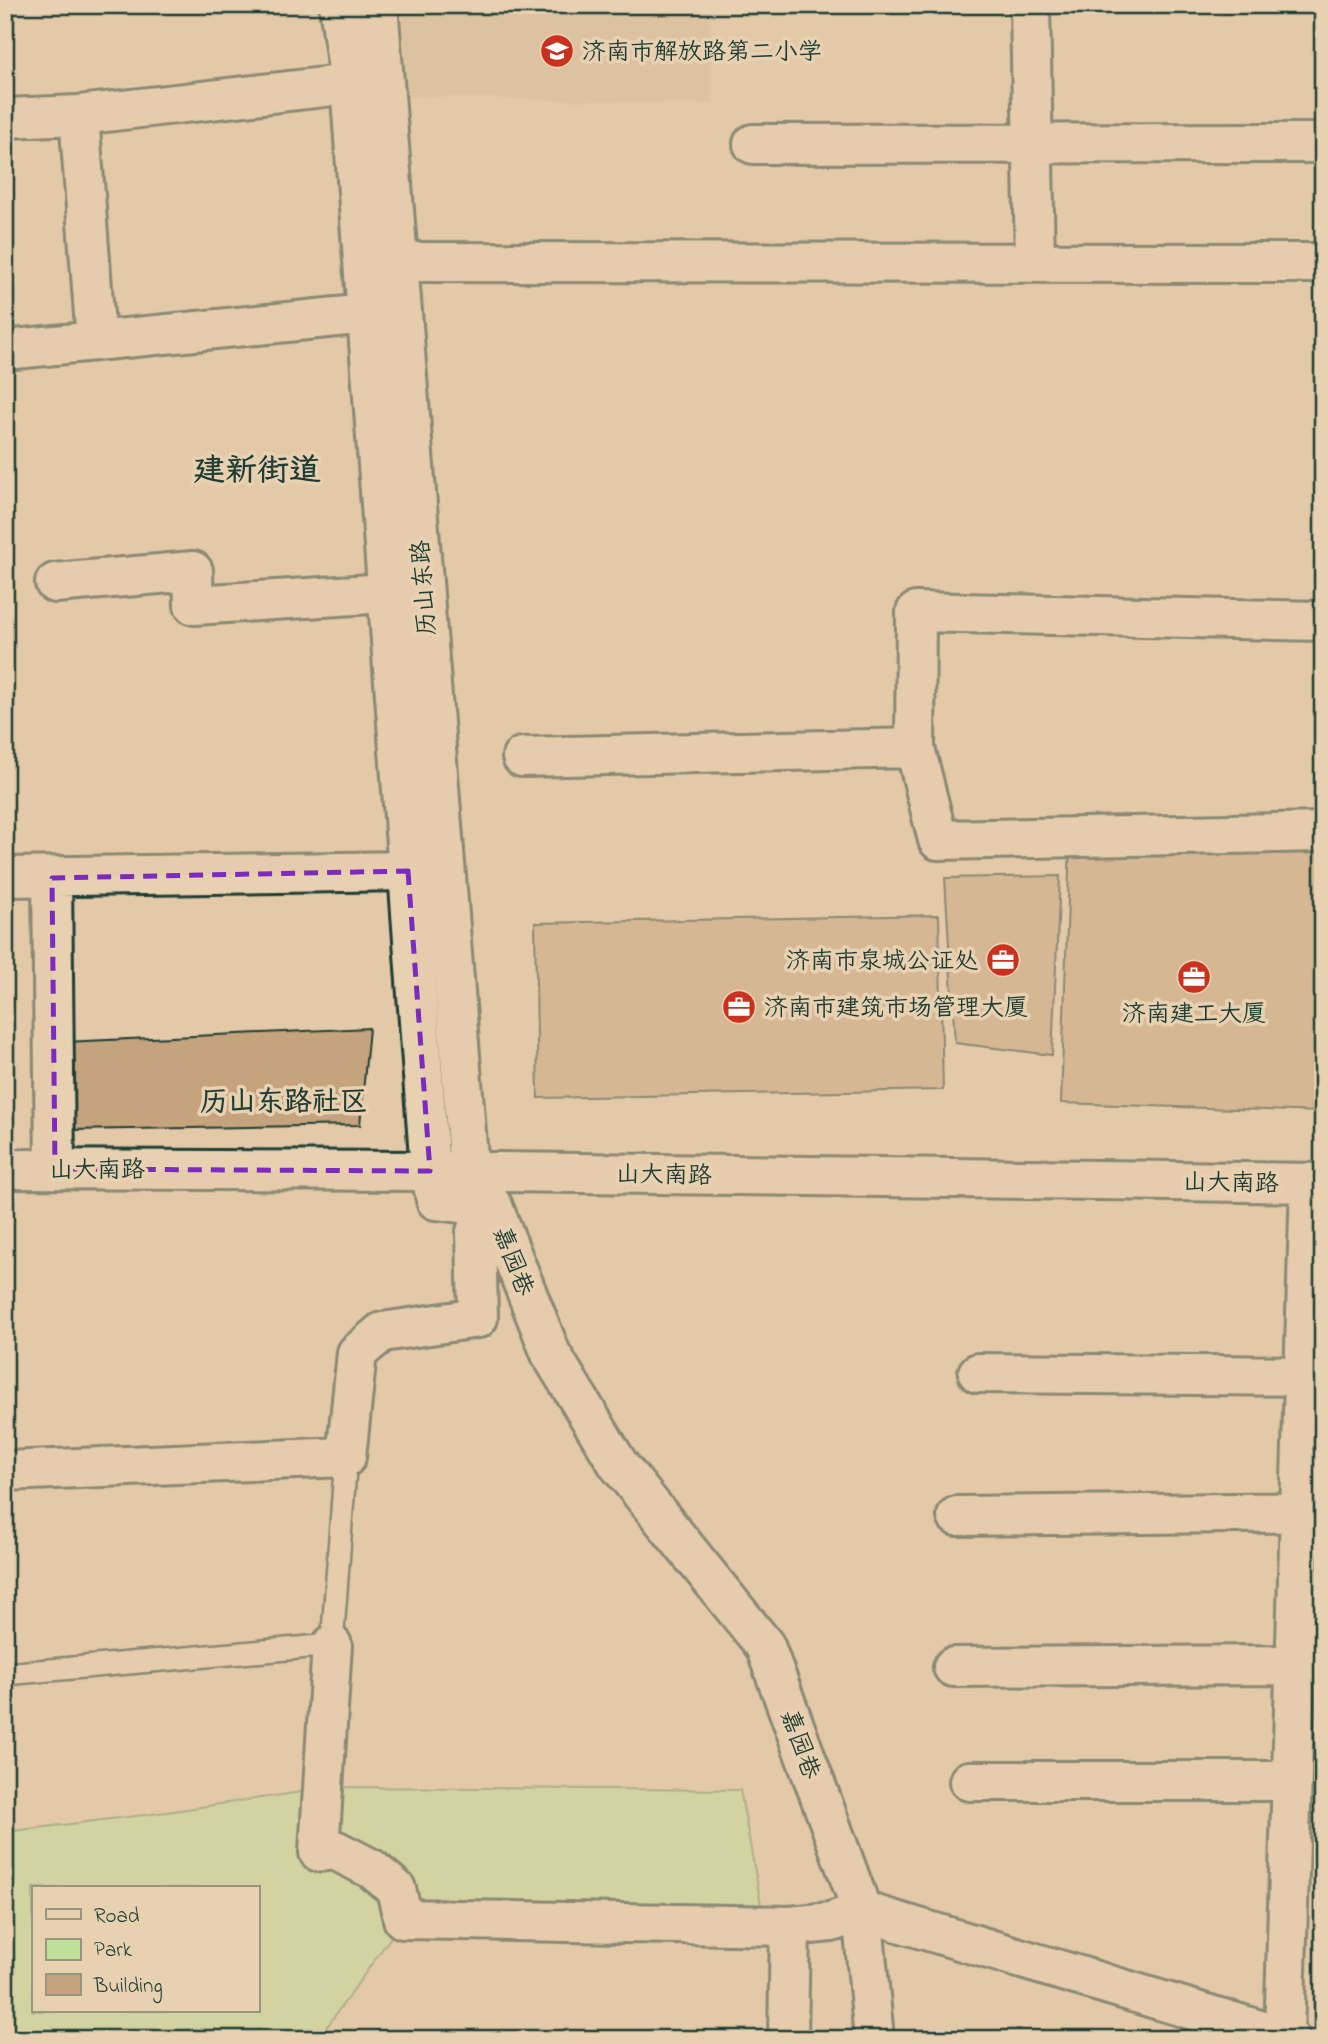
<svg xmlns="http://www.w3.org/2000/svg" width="1328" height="2044" font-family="'Indie Flower','LXGW WenKai TC',sans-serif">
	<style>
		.built { fill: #d6bb99 }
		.green { fill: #bce09a; stroke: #6e8e67; stroke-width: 2; fill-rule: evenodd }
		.building { fill: #c5a37d; stroke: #1f3d34; stroke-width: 2 }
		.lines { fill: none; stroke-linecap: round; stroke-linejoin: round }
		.lane-casing { stroke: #1f3d34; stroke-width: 26 }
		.street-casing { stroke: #1f3d34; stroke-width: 44 }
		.secondary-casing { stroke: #1f3d34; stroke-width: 44 }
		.lane { stroke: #e8d1b1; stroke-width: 21 }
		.street { stroke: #e8d1b1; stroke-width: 38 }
		.secondary { stroke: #e8d1b1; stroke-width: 38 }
		.marked { fill: none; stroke: #7b2cbf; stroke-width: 5; stroke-dasharray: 14 9; stroke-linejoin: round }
		.labels { text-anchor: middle; stroke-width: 7; stroke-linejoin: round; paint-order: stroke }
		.poi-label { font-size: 24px; fill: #1f3d34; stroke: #e8d1b1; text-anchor: start }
		.street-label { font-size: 24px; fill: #1f3d34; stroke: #e8d1b1 }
		.quarter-label { font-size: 28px; font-weight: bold; fill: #1f3d34; stroke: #e8d1b1 }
		.district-label { font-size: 32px; font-weight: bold; fill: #1f3d34; stroke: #e8d1b1 }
	</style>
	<rect width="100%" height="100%" fill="#e3c9a8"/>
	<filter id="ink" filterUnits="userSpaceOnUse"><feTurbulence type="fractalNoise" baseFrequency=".0143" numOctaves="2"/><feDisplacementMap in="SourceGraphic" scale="14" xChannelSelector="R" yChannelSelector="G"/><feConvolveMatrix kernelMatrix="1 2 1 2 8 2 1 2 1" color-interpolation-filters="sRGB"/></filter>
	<g filter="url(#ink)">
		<path class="built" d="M 401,5 L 709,5 L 713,104 L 407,96 Z"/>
		<path class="green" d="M 335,1787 L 740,1790 L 765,1926 L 401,1923 L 326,2028 L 305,2039 L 5,2039 L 5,1832 L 160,1813 ZM 33,1888 L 257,1888 L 257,2011 L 33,2011 Z"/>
		<path class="building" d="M 1070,841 L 1323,851 L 1323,1112 L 1061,1103 Z
			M 1060,876 L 1052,1055 L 955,1043 L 945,878 Z
			M 939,915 L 943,1090 L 538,1098 L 535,923 Z
			M 369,1028 L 360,1125 L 71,1130 L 65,1042 Z"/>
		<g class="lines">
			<g class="lane-casing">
				<path id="lane" d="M 5,1674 L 332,1645 L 346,1457"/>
			</g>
			<g class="street-casing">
				<path id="street" d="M 1030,5 L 1035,263
					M 5,118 L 79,115
					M 753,144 L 1323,143
					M 398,262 L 1323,263
					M 96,341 L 79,115 L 350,84
					M 5,350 L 367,314
					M 55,583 L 193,571 L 194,605 L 387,593
					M 1323,621 L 916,612 L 915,748 L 938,840 L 1323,832
					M 522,757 L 915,748
					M 5,877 L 408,871
					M 52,878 L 55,1169
					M 430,1171 L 436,1200 L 493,1207
					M 469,1171 L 493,1207 L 551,1354 L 618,1464 L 765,1646 L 862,1911 L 874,2039
					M 978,1373 L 1323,1376
					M 5,1471 L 346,1457 L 357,1353 L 382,1332 L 478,1318 L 476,1232 L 493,1207
					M 957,1516 L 1323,1512
					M 332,1645 L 319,1852 L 335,1850 L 372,1869 L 396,1889 L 403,1919 L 790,1926
					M 953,1667 L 1295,1665
					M 969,1781 L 1291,1781
					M 862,1911 L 1290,2039
					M 1284,2037 L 1310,1183
					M 788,2039 L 790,1926 L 831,1922 L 862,1911"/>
			</g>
			<g class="secondary-casing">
				<path id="secondary" d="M 339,5 L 350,84 L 430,1171
					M 378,5 L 469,1171
					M 5,1169 L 430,1171 L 1323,1183"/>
			</g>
			<use href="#lane" class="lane"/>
			<use href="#street" class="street"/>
			<use href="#secondary" class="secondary"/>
		</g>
	</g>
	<path d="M0 0H1328V2044H0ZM 408,871 L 430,1171 L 55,1169 L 52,878 Z" fill="#e3c9a8" fill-opacity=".55" fill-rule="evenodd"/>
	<path class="marked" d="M 408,871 L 430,1171 L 55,1169 L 52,878 Z"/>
	<defs>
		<g id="school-disc" transform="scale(1.75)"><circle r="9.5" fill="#c8321e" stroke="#e8d1b1"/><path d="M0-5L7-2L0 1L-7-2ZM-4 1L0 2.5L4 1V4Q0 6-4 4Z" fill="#fff"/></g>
		<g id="office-disc" transform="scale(1.75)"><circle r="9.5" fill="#c8321e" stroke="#e8d1b1"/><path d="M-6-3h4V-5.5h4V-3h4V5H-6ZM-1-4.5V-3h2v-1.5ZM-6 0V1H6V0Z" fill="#fff"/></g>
	</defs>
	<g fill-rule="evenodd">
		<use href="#school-disc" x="557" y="51"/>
		<use href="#office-disc" x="1003" y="960"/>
		<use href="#office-disc" x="1194" y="977"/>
		<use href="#office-disc" x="739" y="1007"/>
	</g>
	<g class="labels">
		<g class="poi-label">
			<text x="582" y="59">济南市解放路第二小学</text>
			<text x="978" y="968" text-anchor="end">济南市泉城公证处</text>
			<text x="764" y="1015">济南市建筑市场管理大厦</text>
			<text x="1194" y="1021" text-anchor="middle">济南建工大厦</text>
		</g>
		<g class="street-label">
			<text transform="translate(423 588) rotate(-94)" y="8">历山东路</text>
			<text x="97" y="1177">山大南路</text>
			<text transform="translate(664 1174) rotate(1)" y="8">山大南路</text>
			<text transform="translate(1231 1182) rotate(1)" y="8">山大南路</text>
			<text transform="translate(514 1261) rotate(69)" y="8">嘉园巷</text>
			<text transform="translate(801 1744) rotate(70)" y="8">嘉园巷</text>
		</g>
		<g class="quarter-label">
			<text x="284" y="1110">历山东路社区</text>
		</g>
		<g class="district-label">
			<text x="257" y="480">建新街道</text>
		</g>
	</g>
	<rect width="1328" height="2044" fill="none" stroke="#e8d1b1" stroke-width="28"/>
	<rect x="14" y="14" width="1300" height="2016" fill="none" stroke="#1f3d34" stroke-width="2.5" filter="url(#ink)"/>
	<rect x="32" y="1886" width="228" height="126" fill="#e8d1b1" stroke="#98967f" stroke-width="2"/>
	<rect x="46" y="1909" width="35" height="10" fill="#e8d1b1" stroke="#98967f" stroke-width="2"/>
	<text x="94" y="1922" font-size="21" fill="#1f3d34">Road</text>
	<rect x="46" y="1939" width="35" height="21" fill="#bce09a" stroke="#98967f" stroke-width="2"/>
	<text x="94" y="1956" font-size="21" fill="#1f3d34">Park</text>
	<rect x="46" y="1974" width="35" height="21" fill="#c5a37d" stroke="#98967f" stroke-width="2"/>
	<text x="94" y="1992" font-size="21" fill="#1f3d34">Building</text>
</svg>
